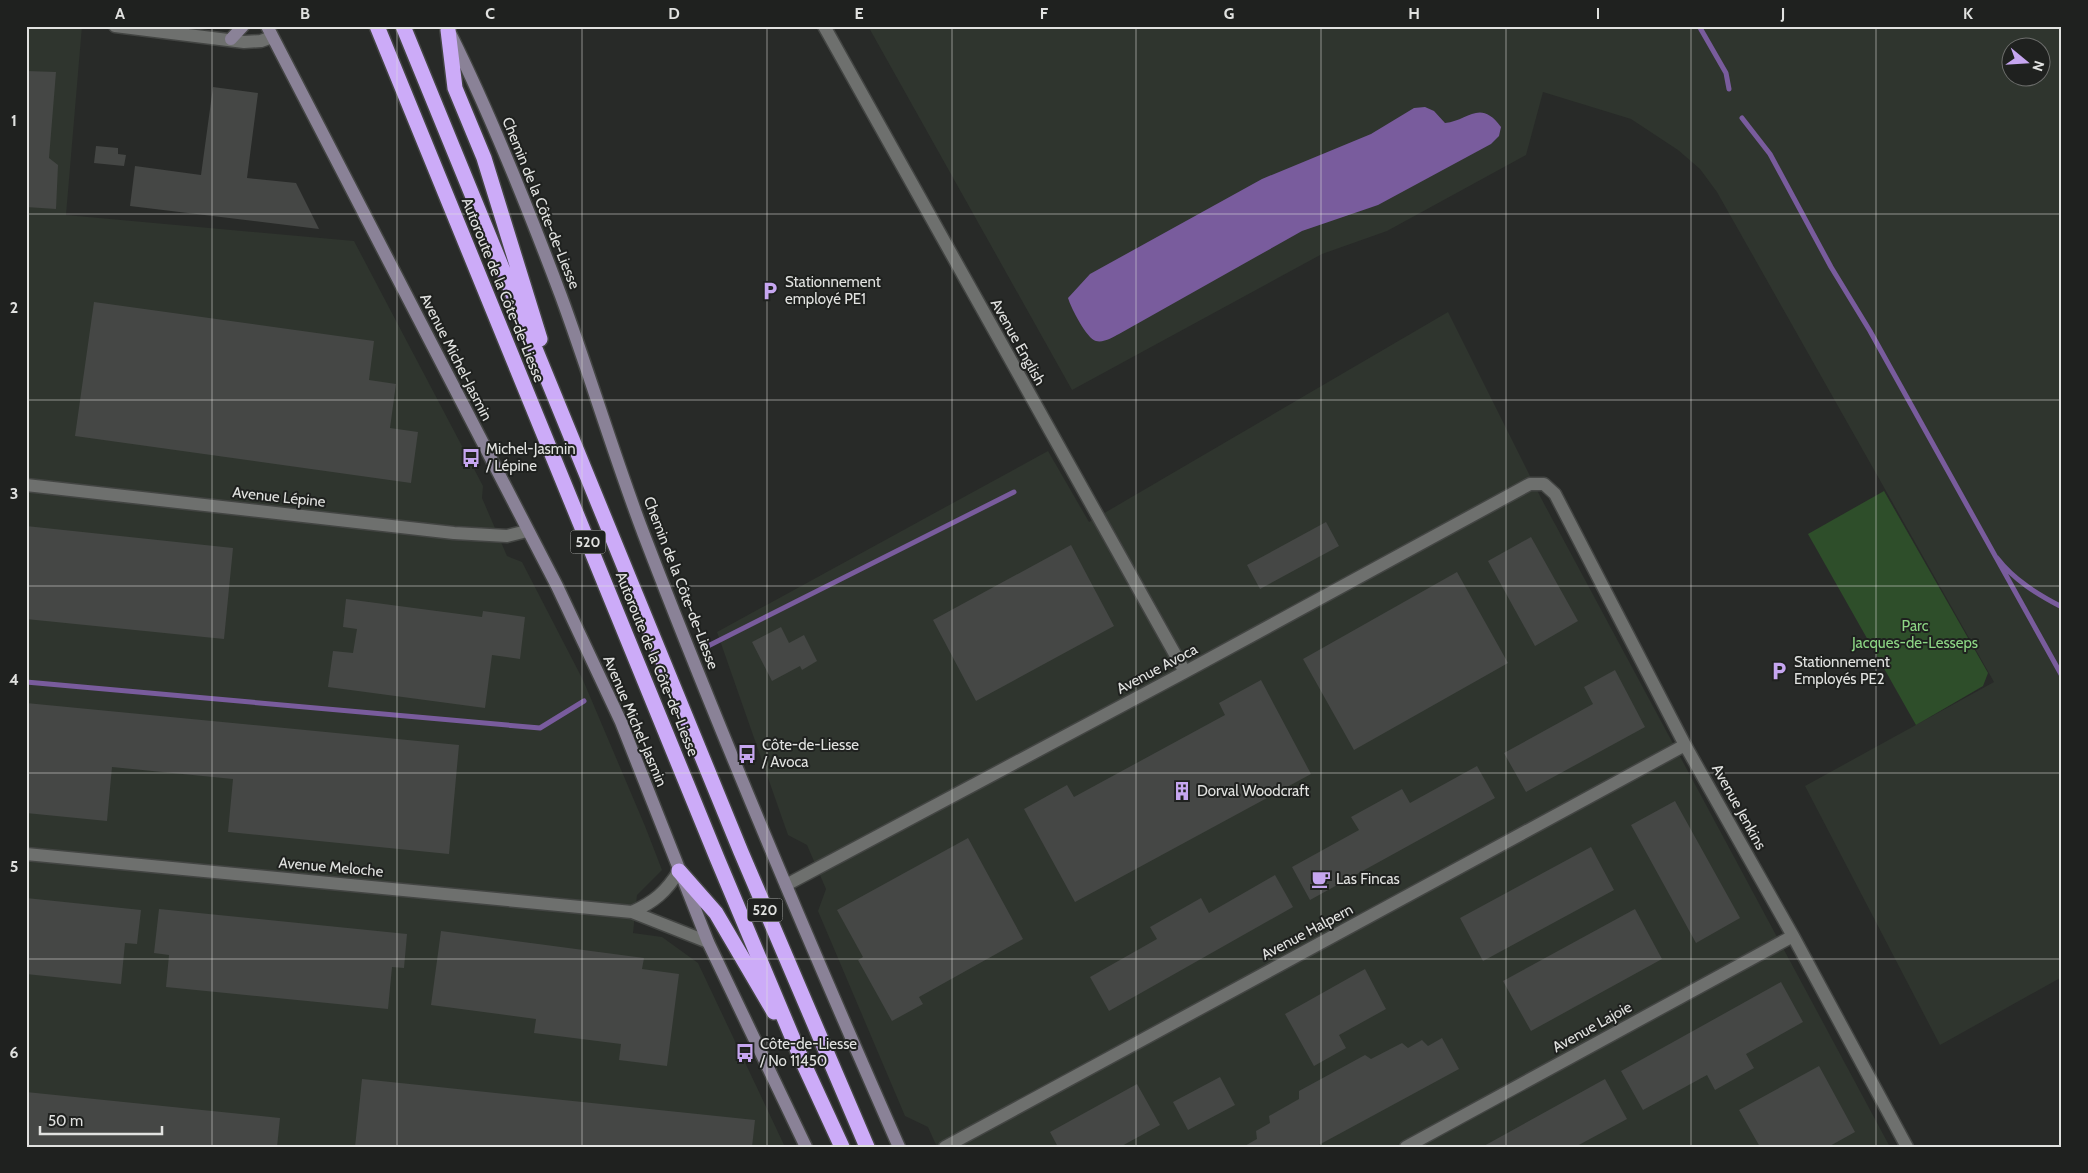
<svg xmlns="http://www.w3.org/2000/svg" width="2088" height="1173" font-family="Cabin,sans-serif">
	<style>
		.built { fill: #2f352e; fill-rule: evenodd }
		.green { fill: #2e4e2a }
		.water { fill: #795c9d }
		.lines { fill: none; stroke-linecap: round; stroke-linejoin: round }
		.stream { stroke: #795c9d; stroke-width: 5 }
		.building { fill: #454745 }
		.street-casing { stroke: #434543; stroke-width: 15 }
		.secondary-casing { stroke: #434543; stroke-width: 15 }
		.highway-casing { stroke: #434543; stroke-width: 18 }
		.street { stroke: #6e706e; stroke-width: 12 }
		.secondary { stroke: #8a8297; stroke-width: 12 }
		.highway { stroke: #ccabf8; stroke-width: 15 }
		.grid { fill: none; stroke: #e1e2e0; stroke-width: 1; stroke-opacity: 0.55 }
		.labels { text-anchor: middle; stroke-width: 4; stroke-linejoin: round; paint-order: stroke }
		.shield { fill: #1f211f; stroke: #a7a8a6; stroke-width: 1 }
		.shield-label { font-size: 14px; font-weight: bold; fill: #e1e2e0 }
		.street-label { font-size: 15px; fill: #e1e2e0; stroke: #1f211f }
		.poi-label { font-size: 15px; fill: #e1e2e0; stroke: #1f211f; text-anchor: start }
		.park-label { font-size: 15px; fill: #8dd685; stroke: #1f211f }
		.neatline { fill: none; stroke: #e1e2e0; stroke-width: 2 }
		.grid-label { font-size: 16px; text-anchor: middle; font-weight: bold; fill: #e1e2e0 }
	</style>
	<rect width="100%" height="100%" fill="#282a28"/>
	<path class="built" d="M 26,26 L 82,26 L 66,215 L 354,241 L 483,486 L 482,498 L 507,556 L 522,562 L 583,680 L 645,826 L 662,870 L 637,895 L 633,933 L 662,937 L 698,963 L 785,1147 L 26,1147 Z
		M 868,26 L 2062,26 L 2062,977 L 1940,1045 L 1805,786 L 1994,682 L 1717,192 L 1700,169 L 1678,150 L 1631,119 L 1543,92 L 1526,155 L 1387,231 L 1322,254 L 1072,390 ZM 2010,48 L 2040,48 L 2040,78 L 2010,78 Z
		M 1448,312 L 1541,498 L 1890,1147 L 937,1147 L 928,1127 L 905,1116 L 818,911 L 826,889 L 807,845 L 788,835 L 717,632 L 1048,451 L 1089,522 Z"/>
	<path class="green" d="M 1884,491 L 1988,673 L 1983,686 L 1916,725 L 1808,534 Z"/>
	<path class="water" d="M 1425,107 L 1434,111 L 1445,123 C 1468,121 1480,98 1501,127 L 1499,136 L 1491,144 L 1378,205 L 1302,231 L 1119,334 C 1113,337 1104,343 1096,341 C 1087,339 1071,308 1068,298 L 1090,274 L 1262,179 L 1371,134 L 1414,108 Z"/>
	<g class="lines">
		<path class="stream" d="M 1699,26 L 1726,73 L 1729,89
			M 1742,118 L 1770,154 L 1831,267 L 1870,331 L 2062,676
			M 1997,558 C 2014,580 2037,594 2062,607
			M 708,646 L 1014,492
			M 26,682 L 540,728 L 584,701"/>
	</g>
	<path class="building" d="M 26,71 L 56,72 L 49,158 L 58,165 L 56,209 L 26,207 Z
		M 213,87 L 258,93 L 247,178 L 296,183 L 319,229 L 130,206 L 135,166 L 201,175 Z
		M 96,146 L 118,148 L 118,154 L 126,155 L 124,166 L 94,163 Z
		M 94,302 L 374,341 L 369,380 L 396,384 L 390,428 L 418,432 L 411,483 L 75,436 Z
		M 1326,522 L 1339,546 L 1260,589 L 1247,565 Z
		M 26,526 L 233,548 L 224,639 L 26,619 Z
		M 1531,537 L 1578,621 L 1535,646 L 1488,561 Z
		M 1071,545 L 1114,626 L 976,701 L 933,620 Z
		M 1457,572 L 1508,663 L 1354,750 L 1303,659 Z
		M 346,599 L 482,617 L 483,611 L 525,617 L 520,659 L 492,655 L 485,708 L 328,687 L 333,651 L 353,653 L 357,629 L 343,627 Z
		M 781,627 L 789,643 L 804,635 L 817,661 L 802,670 L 800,666 L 772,681 L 752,642 Z
		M 1615,670 L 1645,727 L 1526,792 L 1504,753 L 1593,704 L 1584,687 Z
		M 1261,680 L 1311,774 L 1075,902 L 1024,809 L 1067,785 L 1074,797 L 1225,715 L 1219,703 Z
		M 26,703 L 459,745 L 449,854 L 228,832 L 233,779 L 112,767 L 107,821 L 26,813 Z
		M 1477,766 L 1495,798 L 1310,900 L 1292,867 L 1359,830 L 1351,817 L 1402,789 L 1410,803 Z
		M 1675,801 L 1740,918 L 1696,943 L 1631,825 Z
		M 968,838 L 1023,939 L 919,997 L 923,1004 L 892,1021 L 858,960 L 863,957 L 837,910 Z
		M 1591,847 L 1614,890 L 1483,961 L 1460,918 Z
		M 1275,875 L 1293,907 L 1109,1011 L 1090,977 L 1157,939 L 1150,927 L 1201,898 L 1209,913 Z
		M 26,898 L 141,910 L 137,944 L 125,943 L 121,984 L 26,974 Z
		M 159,909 L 407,934 L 404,968 L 392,967 L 388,1009 L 166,987 L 169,955 L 154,953 Z
		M 1635,909 L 1662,959 L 1531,1031 L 1503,981 Z
		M 441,931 L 644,958 L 642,969 L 679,974 L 667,1066 L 619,1060 L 621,1044 L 534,1033 L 536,1019 L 431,1005 Z
		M 1365,969 L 1386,1009 L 1339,1035 L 1346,1048 L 1314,1066 L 1285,1014 Z
		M 1781,982 L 1803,1022 L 1746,1054 L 1754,1068 L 1715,1090 L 1707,1075 L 1643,1110 L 1621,1071 Z
		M 1442,1038 L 1459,1069 L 1315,1147 L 1243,1147 L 1257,1139 L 1256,1131 L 1270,1123 L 1269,1116 L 1299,1099 L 1299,1091 L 1365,1055 L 1371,1059 L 1402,1043 L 1408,1048 L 1422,1040 L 1428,1046 Z
		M 1819,1066 L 1855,1132 L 1828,1147 L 1760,1147 L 1739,1110 Z
		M 1220,1077 L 1235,1105 L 1188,1130 L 1173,1102 Z
		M 362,1079 L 755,1120 L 752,1147 L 355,1147 Z
		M 1605,1079 L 1627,1119 L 1575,1147 L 1482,1147 Z
		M 1137,1084 L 1160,1125 L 1120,1147 L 1058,1147 L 1050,1132 Z
		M 26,1092 L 280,1118 L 277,1147 L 26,1147 Z"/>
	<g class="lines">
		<g class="street-casing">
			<path id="street" d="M 115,26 L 244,42 L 261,41 L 272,37
				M 824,26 L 1185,672
				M 26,485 L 454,533 L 507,536 L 527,531
				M 26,854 L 632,912 L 708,942
				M 786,885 L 1185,672 L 1530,484 L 1544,484 L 1555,494 L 1685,745 L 1793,936 L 1907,1147
				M 632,912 C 654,902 666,892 679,871
				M 945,1147 L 1685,745
				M 1406,1147 L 1793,936"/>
		</g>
		<g class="secondary-casing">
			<path id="secondary" d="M 267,26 L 557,586 L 621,722 L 708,942 L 806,1147
				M 451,35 C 493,120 528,208 561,296 C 590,375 614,456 644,535 C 723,741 810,945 899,1147
				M 231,39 L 243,26"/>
		</g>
		<g class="highway-casing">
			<path id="highway" d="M 377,26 L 717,858 L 801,1058 L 842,1147
				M 403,26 L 741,852 L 867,1147
				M 448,30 L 455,88 L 484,158 L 540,339
				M 679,871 L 716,913 L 774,1012"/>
		</g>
		<use href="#street" class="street"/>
		<use href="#secondary" class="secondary"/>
		<use href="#highway" class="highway"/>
	</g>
	<path class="grid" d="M 212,26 L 212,1147M 397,26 L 397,1147M 582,26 L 582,1147M 767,26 L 767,1147M 952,26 L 952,1147M 1136,26 L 1136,1147M 1321,26 L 1321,1147M 1506,26 L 1506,1147M 1691,26 L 1691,1147M 1876,26 L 1876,1147M 26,214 L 2062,214M 26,400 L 2062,400M 26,586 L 2062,586M 26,773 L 2062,773M 26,959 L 2062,959"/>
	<defs>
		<g id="parking-bare" transform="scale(1.5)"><path d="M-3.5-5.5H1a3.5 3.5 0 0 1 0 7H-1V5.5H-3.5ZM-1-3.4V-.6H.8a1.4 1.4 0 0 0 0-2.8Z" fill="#c6a6f0" stroke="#1f211f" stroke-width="2.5" paint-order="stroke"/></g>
		<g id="bus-bare" transform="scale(1.5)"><path d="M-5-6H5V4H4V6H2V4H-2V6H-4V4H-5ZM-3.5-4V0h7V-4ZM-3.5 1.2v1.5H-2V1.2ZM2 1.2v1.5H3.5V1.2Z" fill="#c6a6f0" stroke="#1f211f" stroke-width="2.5" paint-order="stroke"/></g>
		<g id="building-bare" transform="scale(1.5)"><path d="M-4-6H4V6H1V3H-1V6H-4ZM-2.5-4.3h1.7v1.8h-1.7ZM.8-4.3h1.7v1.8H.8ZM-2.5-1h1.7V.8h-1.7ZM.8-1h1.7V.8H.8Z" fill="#c6a6f0" stroke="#1f211f" stroke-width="2.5" paint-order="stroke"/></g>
		<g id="cafe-bare" transform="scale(1.5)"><path d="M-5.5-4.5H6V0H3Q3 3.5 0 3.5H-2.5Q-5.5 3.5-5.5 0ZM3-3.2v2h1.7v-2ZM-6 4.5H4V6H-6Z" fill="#c6a6f0" stroke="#1f211f" stroke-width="2.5" paint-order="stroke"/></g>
	</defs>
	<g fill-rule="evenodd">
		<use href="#parking-bare" x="770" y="291"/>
		<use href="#bus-bare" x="471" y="458"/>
		<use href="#parking-bare" x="1779" y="671"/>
		<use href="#bus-bare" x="747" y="754"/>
		<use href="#building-bare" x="1182" y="791"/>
		<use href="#cafe-bare" x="1321" y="879"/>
		<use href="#bus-bare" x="745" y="1053"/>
	</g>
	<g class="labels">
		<g class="shield">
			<rect x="570.5" y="530.5" width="35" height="23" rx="4"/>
			<rect x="747.5" y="898.5" width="35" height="23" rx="4"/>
		</g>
		<g class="shield-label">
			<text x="588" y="547">520</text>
			<text x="765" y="915">520</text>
		</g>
		<g class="street-label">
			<text transform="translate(541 203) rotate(68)" y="5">Chemin de la Côte-de-Liesse</text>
			<text transform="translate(503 290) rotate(68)" y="5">Autoroute de la Côte-de-Liesse</text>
			<text transform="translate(1018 342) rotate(61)" y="5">Avenue English</text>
			<text transform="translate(456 357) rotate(63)" y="5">Avenue Michel-Jasmin</text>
			<text transform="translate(279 497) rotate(6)" y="5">Avenue Lépine</text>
			<text transform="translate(681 583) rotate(69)" y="5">Chemin de la Côte-de-Liesse</text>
			<text transform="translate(657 664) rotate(68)" y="5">Autoroute de la Côte-de-Liesse</text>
			<text transform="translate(1157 669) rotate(-28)" y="5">Avenue Avoca</text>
			<text transform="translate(635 721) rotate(67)" y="5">Avenue Michel-Jasmin</text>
			<text transform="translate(1739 807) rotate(61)" y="5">Avenue Jenkins</text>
			<text transform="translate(331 867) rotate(5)" y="5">Avenue Meloche</text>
			<text transform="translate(1307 932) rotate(-28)" y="5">Avenue Halpern</text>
			<text transform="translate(1592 1027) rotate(-29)" y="5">Avenue Lajoie</text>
		</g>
		<g class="poi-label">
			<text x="785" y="287">Stationnement<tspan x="785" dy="17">employé PE1</tspan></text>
			<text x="486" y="454">Michel-Jasmin<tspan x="486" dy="17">/ Lépine</tspan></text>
			<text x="1794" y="667">Stationnement<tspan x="1794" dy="17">Employés PE2</tspan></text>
			<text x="762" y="750">Côte-de-Liesse<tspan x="762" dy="17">/ Avoca</tspan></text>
			<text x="1197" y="796">Dorval Woodcraft</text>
			<text x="1336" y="884">Las Fincas</text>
			<text x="760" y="1049">Côte-de-Liesse<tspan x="760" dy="17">/ No 11450</tspan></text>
		</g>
		<g class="park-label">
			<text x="1915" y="631">Parc<tspan x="1915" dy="17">Jacques-de-Lesseps</tspan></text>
		</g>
	</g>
	<rect width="2088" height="1173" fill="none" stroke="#1f211f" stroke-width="55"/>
	<g transform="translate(2026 62) rotate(108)"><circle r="24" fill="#1f211f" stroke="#6d6e6c"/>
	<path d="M0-4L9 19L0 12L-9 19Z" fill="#c6a6f0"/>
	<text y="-8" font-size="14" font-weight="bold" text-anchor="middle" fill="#e1e2e0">N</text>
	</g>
	<path d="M40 1126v8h122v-8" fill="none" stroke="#e1e2e0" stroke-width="2.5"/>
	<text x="48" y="1126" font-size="15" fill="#e1e2e0" stroke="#1f211f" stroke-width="4" paint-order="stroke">50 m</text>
	<rect x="28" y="28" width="2032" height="1118" class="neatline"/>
	<g class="grid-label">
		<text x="120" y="19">A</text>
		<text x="305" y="19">B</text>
		<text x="490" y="19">C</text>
		<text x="674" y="19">D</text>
		<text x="859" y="19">E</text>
		<text x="1044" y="19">F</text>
		<text x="1229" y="19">G</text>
		<text x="1414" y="19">H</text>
		<text x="1598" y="19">I</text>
		<text x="1783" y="19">J</text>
		<text x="1968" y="19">K</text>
		<text x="14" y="126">1</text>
		<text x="14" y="313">2</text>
		<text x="14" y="499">3</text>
		<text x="14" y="685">4</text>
		<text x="14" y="872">5</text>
		<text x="14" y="1058">6</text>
	</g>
</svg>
